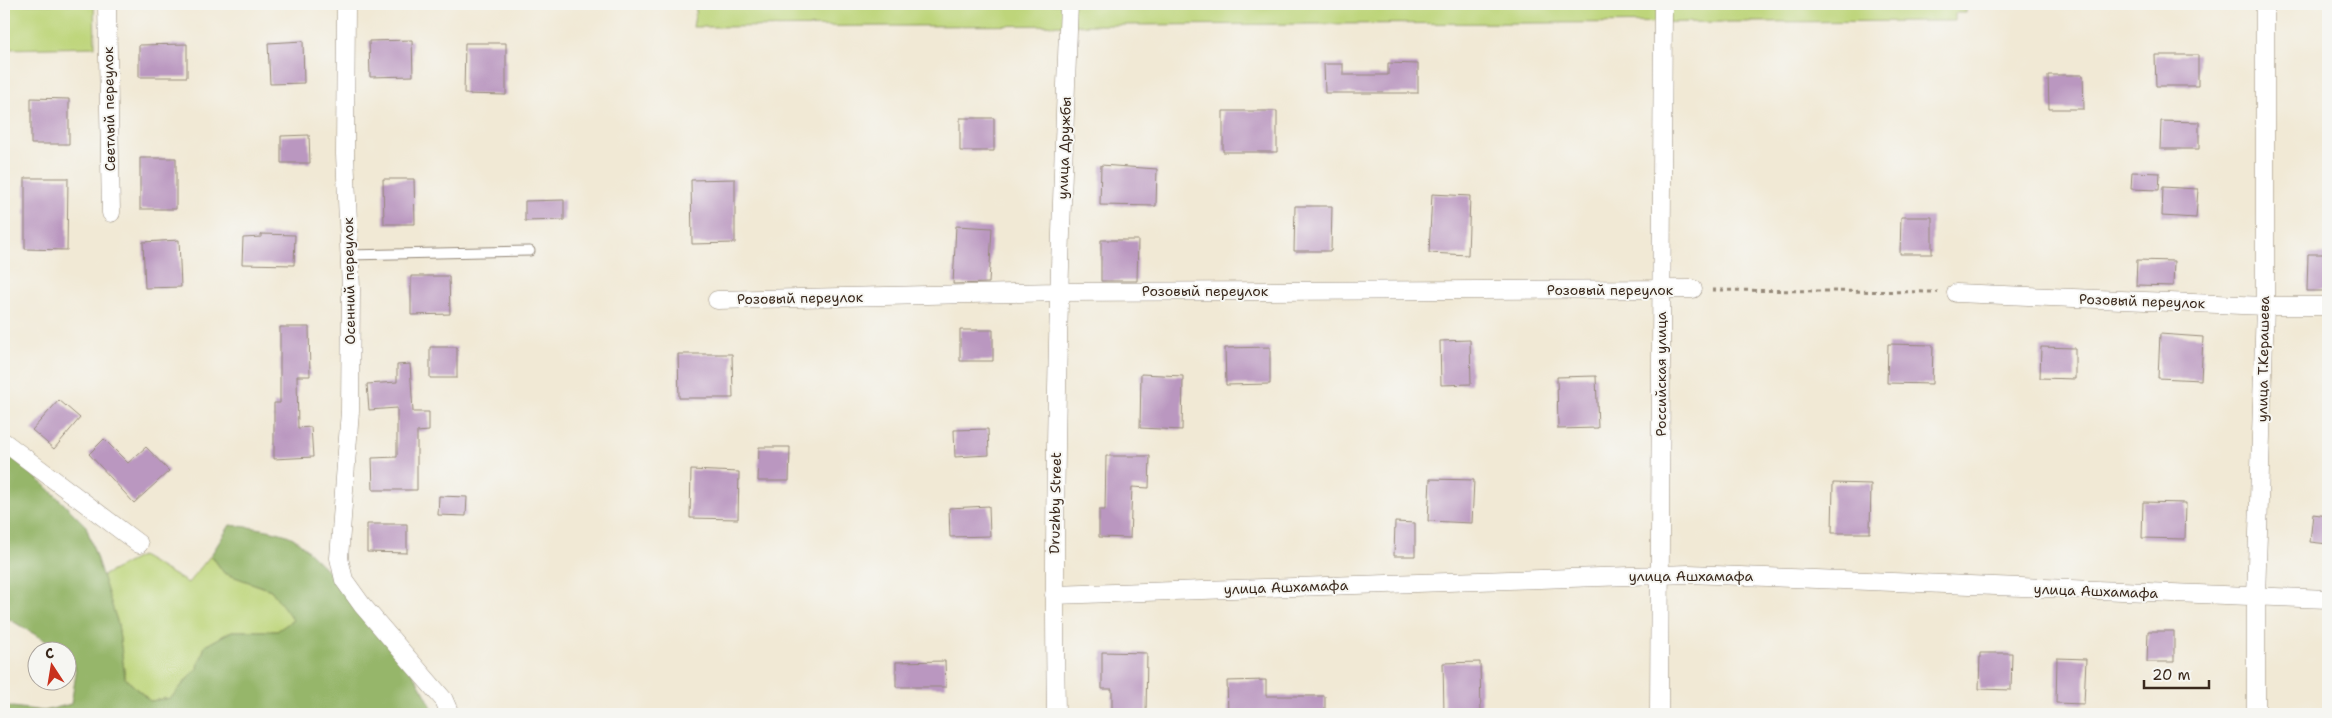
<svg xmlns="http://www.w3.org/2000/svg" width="2332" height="718" font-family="'Shantell Sans',sans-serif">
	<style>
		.green { fill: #bed57a; stroke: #7c804c }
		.forest { fill: #96b66a; stroke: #687044 }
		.building { fill: #ba97c0 }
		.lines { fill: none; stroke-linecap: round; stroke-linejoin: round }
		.lane-casing { stroke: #968a7a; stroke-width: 11 }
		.street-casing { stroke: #968a7a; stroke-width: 19 }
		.path { stroke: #968a7a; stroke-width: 3; stroke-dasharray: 4 4; stroke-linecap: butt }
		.lane { stroke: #fff; stroke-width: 9 }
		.street { stroke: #fff; stroke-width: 18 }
		.labels { text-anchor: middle; stroke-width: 4; stroke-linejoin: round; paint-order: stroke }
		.street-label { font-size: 14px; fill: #3b2a1e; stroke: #f6f6f2 }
	</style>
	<rect width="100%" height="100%" fill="#f6f6f2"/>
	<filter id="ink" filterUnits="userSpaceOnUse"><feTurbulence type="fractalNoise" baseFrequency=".02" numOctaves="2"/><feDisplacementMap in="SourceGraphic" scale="10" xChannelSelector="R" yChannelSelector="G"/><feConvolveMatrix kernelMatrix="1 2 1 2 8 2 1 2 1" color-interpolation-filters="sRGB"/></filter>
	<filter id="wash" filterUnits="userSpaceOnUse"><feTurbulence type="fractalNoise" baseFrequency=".0096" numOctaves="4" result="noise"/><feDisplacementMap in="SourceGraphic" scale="20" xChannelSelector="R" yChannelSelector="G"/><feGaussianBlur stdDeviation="1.12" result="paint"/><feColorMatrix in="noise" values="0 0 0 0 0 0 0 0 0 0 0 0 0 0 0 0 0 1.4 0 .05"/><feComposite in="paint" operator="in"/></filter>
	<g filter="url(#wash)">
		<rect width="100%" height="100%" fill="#f1e9d5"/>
		<path class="green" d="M 4,4 L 94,4 L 95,47 L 4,49 Z
			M 697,4 L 1966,4 L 1966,13 L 1955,13 L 1955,21 L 693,27 Z
			M 211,555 L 224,573 L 271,590 L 294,620 L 277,631 L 232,631 L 205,646 L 198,667 L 171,698 L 150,701 L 125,678 L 118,624 L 102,576 L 141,556 L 188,583 Z"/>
		<path class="forest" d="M 4,450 L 48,488 L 86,526 L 118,624 L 125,678 L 150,701 L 171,698 L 198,667 L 205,646 L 232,631 L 277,631 L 293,620 L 271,590 L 224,573 L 211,555 L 230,525 C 247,527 280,530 293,538 C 300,542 307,550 313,556 C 353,594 413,663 435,714 L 4,714 L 4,706 L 44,711 L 71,704 L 76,674 L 73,658 L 68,654 L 68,650 L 61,650 L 4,616 Z"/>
		<g id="blocks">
			<path class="building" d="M 412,40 L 413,76 L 370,77 L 369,41 Z
				M 303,41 L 304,83 L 270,84 L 268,43 Z
				M 465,43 L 506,43 L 506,95 L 464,94 Z
				M 187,44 L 187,77 L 139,77 L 139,45 Z
				M 2155,55 L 2198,55 L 2198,86 L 2156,86 Z
				M 1388,63 L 1418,64 L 1418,93 L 1325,93 L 1324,64 L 1343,64 L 1343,75 L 1388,75 Z
				M 2048,75 L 2083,75 L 2084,109 L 2049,109 Z
				M 31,98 L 69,99 L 69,144 L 31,144 Z
				M 1223,111 L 1277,111 L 1277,152 L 1223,152 Z
				M 960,118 L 994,118 L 994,151 L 960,151 Z
				M 2161,121 L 2199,122 L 2199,149 L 2160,149 Z
				M 309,135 L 310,163 L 281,163 L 281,136 Z
				M 140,158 L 176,158 L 176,209 L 140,209 Z
				M 1101,165 L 1157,169 L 1156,206 L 1100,205 Z
				M 2132,172 L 2160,173 L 2159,190 L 2131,189 Z
				M 25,178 L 68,178 L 67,250 L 25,249 Z
				M 383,179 L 414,179 L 415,224 L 384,224 Z
				M 735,179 L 735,243 L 692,244 L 691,180 Z
				M 2163,187 L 2198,189 L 2196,218 L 2162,216 Z
				M 1432,194 L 1470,196 L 1468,255 L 1429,253 Z
				M 564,200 L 564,220 L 525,221 L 525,201 Z
				M 1295,206 L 1332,206 L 1331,251 L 1294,251 Z
				M 1901,217 L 1932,217 L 1932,254 L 1900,254 Z
				M 956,226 L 992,228 L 989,283 L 953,284 Z
				M 261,234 L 295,235 L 294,265 L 242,264 L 243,238 L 261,237 Z
				M 179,240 L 181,287 L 145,288 L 143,242 Z
				M 1101,240 L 1138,240 L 1137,281 L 1101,281 Z
				M 2308,254 L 2328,254 L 2328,291 L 2307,291 Z
				M 2137,260 L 2174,261 L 2173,286 L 2136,285 Z
				M 411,276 L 449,276 L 450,314 L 411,315 Z
				M 280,327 L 309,327 L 310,376 L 297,376 L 298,428 L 311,427 L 313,457 L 274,459 L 274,403 L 280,403 Z
				M 960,330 L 993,330 L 993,361 L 960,361 Z
				M 2160,334 L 2203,337 L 2201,380 L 2158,378 Z
				M 1470,340 L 1471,384 L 1441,385 L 1440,341 Z
				M 1888,344 L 1933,345 L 1932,384 L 1887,383 Z
				M 430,347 L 457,347 L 457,378 L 430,378 Z
				M 1270,347 L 1270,384 L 1226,385 L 1225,348 Z
				M 2041,347 L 2075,348 L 2075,379 L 2040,378 Z
				M 678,354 L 732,354 L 733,398 L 679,398 Z
				M 410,364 L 413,412 L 429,412 L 429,431 L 417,432 L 417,490 L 373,490 L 372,458 L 397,457 L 397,408 L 369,410 L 367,384 L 397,382 L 397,365 Z
				M 1141,374 L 1183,376 L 1182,430 L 1140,428 Z
				M 1596,376 L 1598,428 L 1558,429 L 1557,377 Z
				M 59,400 L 80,418 L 54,449 L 32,430 Z
				M 988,429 L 989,455 L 955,457 L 954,430 Z
				M 104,439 L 128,463 L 146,447 L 169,471 L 134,503 L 89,454 Z
				M 759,447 L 790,447 L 789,481 L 758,481 Z
				M 1106,456 L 1150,456 L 1149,488 L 1132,487 L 1130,538 L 1099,537 L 1099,510 L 1105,510 Z
				M 691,470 L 739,472 L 738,519 L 690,518 Z
				M 1430,479 L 1474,480 L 1472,523 L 1428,521 Z
				M 1833,483 L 1871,484 L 1870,533 L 1832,533 Z
				M 439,496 L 467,497 L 466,516 L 438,515 Z
				M 2143,502 L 2186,503 L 2185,539 L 2142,538 Z
				M 989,506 L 990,536 L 950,537 L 949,508 Z
				M 2313,514 L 2328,516 L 2328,544 L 2310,542 Z
				M 1395,522 L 1415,523 L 1415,556 L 1394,556 Z
				M 367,524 L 407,524 L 407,553 L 367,552 Z
				M 2148,631 L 2174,631 L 2174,662 L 2147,662 Z
				M 1102,652 L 1147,653 L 1146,714 L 1112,714 L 1112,689 L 1102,689 Z
				M 1980,653 L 2012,653 L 2011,690 L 1979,689 Z
				M 2057,658 L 2086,659 L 2084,704 L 2056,703 Z
				M 945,661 L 946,687 L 896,687 L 896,662 Z
				M 1480,662 L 1481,714 L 1444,714 L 1443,663 Z
				M 1266,680 L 1266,696 L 1325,696 L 1325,714 L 1228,714 L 1227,681 Z"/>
		</g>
	</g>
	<g filter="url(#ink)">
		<use href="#blocks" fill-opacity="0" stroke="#968a7a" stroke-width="1"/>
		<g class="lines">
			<g class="lane-casing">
				<path id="lane" d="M 349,255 L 530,251"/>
			</g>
			<g class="street-casing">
				<path id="street" d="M 107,4 L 111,213
					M 346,4 L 345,154 L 351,289 L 350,411 L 339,558 L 344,580 L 362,605 L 444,700 L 450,714
					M 1956,293 L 2265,306 L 2328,306
					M 717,300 L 1058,292 L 1693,289
					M 4,442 L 139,544
					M 1054,595 L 1689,574 L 2328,599
					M 1056,714 C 1052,477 1060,241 1069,4
					M 1659,714 L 1663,4
					M 2256,714 L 2256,598 L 2265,306 L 2265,4"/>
			</g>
			<path class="path" d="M 1712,290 L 1938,292"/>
			<use href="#lane" class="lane"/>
			<use href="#street" class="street"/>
		</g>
	</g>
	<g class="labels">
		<g class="street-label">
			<text transform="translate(109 109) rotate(-91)" y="5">Светлый переулок</text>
			<text transform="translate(1064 148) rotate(-88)" y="5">улица Дружбы</text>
			<text transform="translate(349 281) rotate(-91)" y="5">Осенний переулок</text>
			<text x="1610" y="295">Розовый переулок</text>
			<text x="1205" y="296">Розовый переулок</text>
			<text transform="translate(800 298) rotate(-1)" y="5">Розовый переулок</text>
			<text transform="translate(2142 301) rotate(2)" y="5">Розовый переулок</text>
			<text transform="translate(2263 359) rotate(-89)" y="5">улица Т.Керашева</text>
			<text transform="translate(1661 374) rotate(-90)" y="5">Российская улица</text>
			<text transform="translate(1055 503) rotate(-89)" y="5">Druzhby Street</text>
			<text x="1691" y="581">улица Ашхамафа</text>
			<text transform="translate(1286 587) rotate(-2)" y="5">улица Ашхамафа</text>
			<text transform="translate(2096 591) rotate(2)" y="5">улица Ашхамафа</text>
		</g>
	</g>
	<rect width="2332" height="718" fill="none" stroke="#f6f6f2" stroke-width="20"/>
	<g transform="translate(52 666) rotate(348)"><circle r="24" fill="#f6f6f2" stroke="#aba49d"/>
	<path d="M0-4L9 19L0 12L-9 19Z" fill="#c8321e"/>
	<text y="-8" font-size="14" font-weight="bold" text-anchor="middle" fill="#3b2a1e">С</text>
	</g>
	<path d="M2144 680v8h65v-8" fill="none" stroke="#3b2a1e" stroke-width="2.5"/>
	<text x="2152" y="680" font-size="15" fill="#3b2a1e" stroke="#f6f6f2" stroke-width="4" paint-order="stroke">20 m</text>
</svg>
